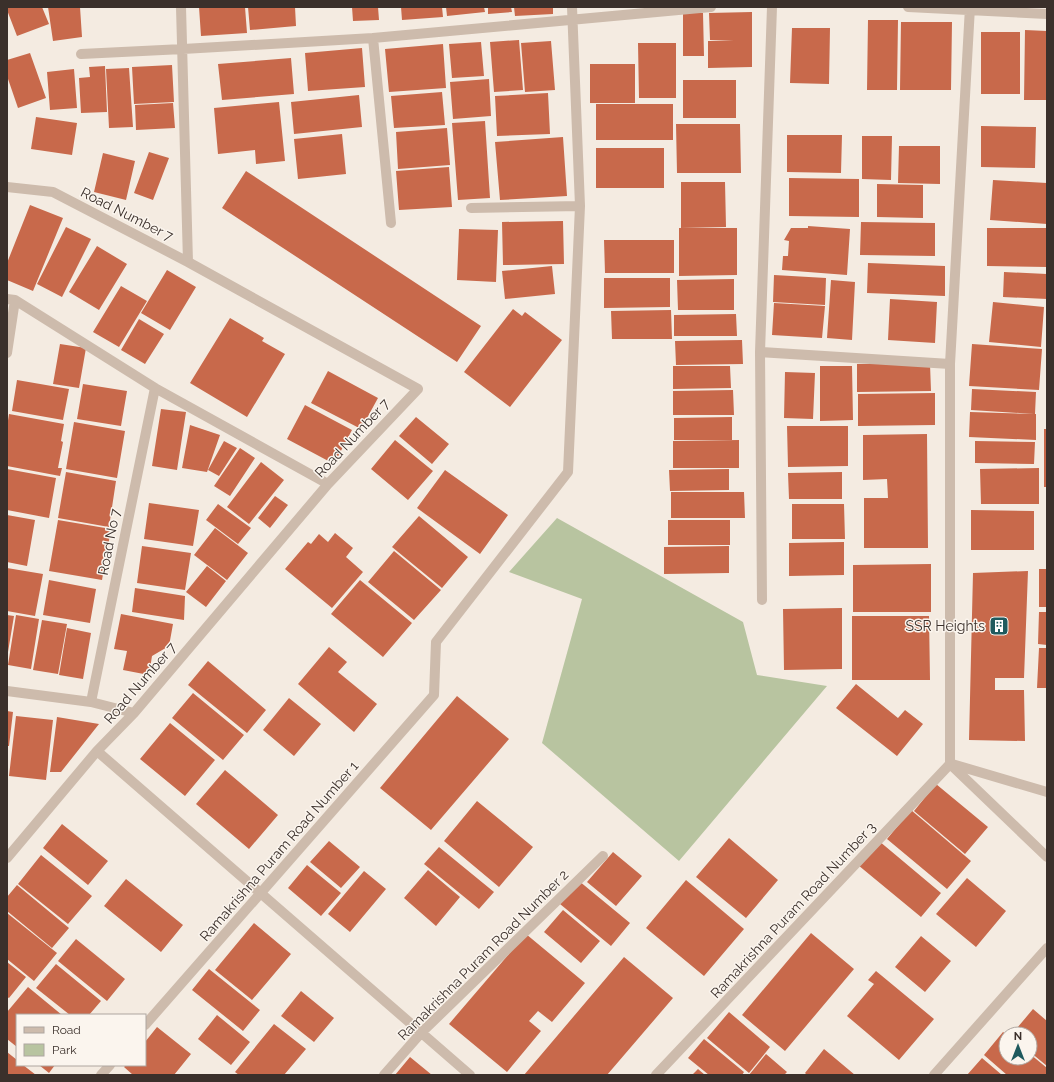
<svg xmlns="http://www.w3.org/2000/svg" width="1054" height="1082" font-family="Raleway,sans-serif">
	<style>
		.green { fill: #b8c4a0 }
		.building { fill: #c8694b }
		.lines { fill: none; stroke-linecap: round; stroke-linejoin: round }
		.minor { stroke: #cdbbac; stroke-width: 10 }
		.labels { text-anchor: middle; stroke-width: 3; stroke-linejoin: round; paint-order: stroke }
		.street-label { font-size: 14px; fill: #3b302b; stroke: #fbf5ee }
		.poi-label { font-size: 14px; fill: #3b302b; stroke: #fbf5ee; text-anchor: end }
	</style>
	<rect width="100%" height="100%" fill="#f4ebe1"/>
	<path class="green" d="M 557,518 L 743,622 L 757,675 L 827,686 L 679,861 L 542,743 L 582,599 L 509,572 Z"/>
	<path class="building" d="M 7,7 L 42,7 L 49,24 L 17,36 L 7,10 Z
		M 48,7 L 80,7 L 82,37 L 53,41 Z
		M 199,7 L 245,7 L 247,33 L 201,36 Z
		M 248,7 L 295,7 L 296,26 L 250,30 Z
		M 352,7 L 378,7 L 379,20 L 353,21 Z
		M 401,7 L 442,7 L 443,17 L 402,20 Z
		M 446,7 L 484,7 L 485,12 L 447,16 Z
		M 488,7 L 511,7 L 512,12 L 488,14 Z
		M 514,7 L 553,7 L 553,14 L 515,16 Z
		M 752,12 L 752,67 L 708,68 L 708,41 L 734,41 L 710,40 L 709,13 Z
		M 683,13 L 703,13 L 704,56 L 683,56 Z
		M 868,20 L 898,20 L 897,90 L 867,90 Z
		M 901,22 L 952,22 L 951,90 L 900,90 Z
		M 792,28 L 830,28 L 829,84 L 790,83 Z
		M 1025,30 L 1047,31 L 1047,100 L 1024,100 Z
		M 981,32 L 1020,32 L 1020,94 L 981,94 Z
		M 519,40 L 523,90 L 494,92 L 490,42 Z
		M 551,41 L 555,90 L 525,92 L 521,43 Z
		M 481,42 L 484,76 L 452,78 L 449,44 Z
		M 638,43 L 676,43 L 676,98 L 639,98 Z
		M 443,44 L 446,88 L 389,92 L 385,49 Z
		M 362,48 L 365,87 L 308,91 L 305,53 Z
		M 30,53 L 46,98 L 18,108 L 7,76 L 7,60 Z
		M 291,58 L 294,94 L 222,100 L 218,64 Z
		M 590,64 L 635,64 L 635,103 L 590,103 Z
		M 172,65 L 174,102 L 134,104 L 132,67 Z
		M 105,66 L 107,112 L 81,113 L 79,78 L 90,77 L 89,67 Z
		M 129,68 L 133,127 L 109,128 L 106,69 Z
		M 74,69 L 77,108 L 50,110 L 47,72 Z
		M 489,79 L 491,116 L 453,119 L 450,82 Z
		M 683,80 L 736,80 L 736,118 L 683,118 Z
		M 442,92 L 445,125 L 394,128 L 391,96 Z
		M 548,93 L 550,134 L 497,136 L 495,96 Z
		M 359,95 L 362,127 L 294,134 L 291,102 Z
		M 279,102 L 285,161 L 256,164 L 255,150 L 218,154 L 214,108 Z
		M 173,103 L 175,128 L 136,130 L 135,105 Z
		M 596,104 L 673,104 L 673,140 L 596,140 Z
		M 36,117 L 77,123 L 72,155 L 31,149 Z
		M 485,121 L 490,198 L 458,200 L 452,123 Z
		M 676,124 L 740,124 L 741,173 L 677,173 Z
		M 981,126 L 1036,127 L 1035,168 L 981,167 Z
		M 447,128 L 450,165 L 398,169 L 396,132 Z
		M 342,134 L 346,174 L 298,179 L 294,139 Z
		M 787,135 L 842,135 L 841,173 L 787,172 Z
		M 862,136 L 892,136 L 891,180 L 862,179 Z
		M 563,137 L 567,196 L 500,200 L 495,142 Z
		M 899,146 L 940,146 L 940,184 L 898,183 Z
		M 596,148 L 664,148 L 664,188 L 596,188 Z
		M 149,152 L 169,158 L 153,200 L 134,193 Z
		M 103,153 L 135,161 L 126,200 L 94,192 Z
		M 449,167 L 452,207 L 399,210 L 396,171 Z
		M 246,171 L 481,326 L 457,362 L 222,208 Z
		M 789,178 L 859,179 L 859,217 L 789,216 Z
		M 993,180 L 1047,183 L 1047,224 L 990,220 Z
		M 681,182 L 725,182 L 726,227 L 681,228 Z
		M 877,184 L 923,185 L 923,218 L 877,217 Z
		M 30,205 L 63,218 L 33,291 L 7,280 L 7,263 Z
		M 563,221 L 564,264 L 503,265 L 502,222 Z
		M 861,222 L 935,223 L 935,256 L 860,255 Z
		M 808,226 L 850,229 L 847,275 L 782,270 L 783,256 L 788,256 L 789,241 L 784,240 L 791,228 L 808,228 Z
		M 66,227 L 91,239 L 62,297 L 37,284 Z
		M 679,228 L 737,228 L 737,275 L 679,276 Z
		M 987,228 L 1047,228 L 1047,267 L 987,266 Z
		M 459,229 L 498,230 L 496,282 L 457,280 Z
		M 604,240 L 674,240 L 674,273 L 605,273 Z
		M 97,246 L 127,264 L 99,310 L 69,292 Z
		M 868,263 L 945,266 L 945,296 L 867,293 Z
		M 552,266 L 555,294 L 505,299 L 502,271 Z
		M 167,270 L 196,287 L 170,330 L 141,313 Z
		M 1004,272 L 1047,274 L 1047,299 L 1003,297 Z
		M 774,275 L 826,278 L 825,305 L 773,302 Z
		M 604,278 L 670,278 L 670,307 L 604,308 Z
		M 734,279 L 734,310 L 678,310 L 677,280 Z
		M 831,280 L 855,282 L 852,340 L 827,338 Z
		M 121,286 L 147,301 L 119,347 L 93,332 Z
		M 890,299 L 937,302 L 935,343 L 888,340 Z
		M 993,302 L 1044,307 L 1041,347 L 989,342 Z
		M 774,303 L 825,306 L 822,338 L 772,335 Z
		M 513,309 L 522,316 L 525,312 L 562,340 L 510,407 L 464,372 Z
		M 671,310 L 672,339 L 612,339 L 611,311 Z
		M 736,314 L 737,336 L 674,336 L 674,315 Z
		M 230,318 L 264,338 L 262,341 L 285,354 L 247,417 L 190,383 Z
		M 139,319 L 164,334 L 145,364 L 121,350 Z
		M 742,340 L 743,364 L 676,365 L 675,341 Z
		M 60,344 L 86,348 L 79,388 L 53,384 Z
		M 972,344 L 1042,349 L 1039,390 L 969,386 Z
		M 857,364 L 930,364 L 931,391 L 857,392 Z
		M 673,366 L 730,366 L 731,388 L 673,389 Z
		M 820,366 L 852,366 L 853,420 L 820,421 Z
		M 328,371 L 378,398 L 361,429 L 311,403 Z
		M 785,372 L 815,373 L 813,419 L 784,418 Z
		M 17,380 L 69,389 L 63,420 L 12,411 Z
		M 83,384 L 127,391 L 121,426 L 77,419 Z
		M 972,389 L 1036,392 L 1035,414 L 971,410 Z
		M 733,390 L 734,415 L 673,415 L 673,391 Z
		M 935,393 L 935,425 L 858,426 L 858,394 Z
		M 305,405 L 352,430 L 334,464 L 287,439 Z
		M 161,409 L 186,412 L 177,470 L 152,466 Z
		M 970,412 L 1036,414 L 1036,440 L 969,437 Z
		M 9,414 L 64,424 L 61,441 L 63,442 L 58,468 L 62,468 L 60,476 L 7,466 L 7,427 Z
		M 416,417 L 449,444 L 432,464 L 399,436 Z
		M 732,417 L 732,440 L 674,440 L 674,418 Z
		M 74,422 L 125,431 L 117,478 L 66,469 Z
		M 190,425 L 220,435 L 207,472 L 182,468 Z
		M 787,426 L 848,426 L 848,466 L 788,467 Z
		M 1044,429 L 1047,429 L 1047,487 L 1044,487 Z
		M 927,434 L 928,548 L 864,548 L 864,498 L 888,498 L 887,479 L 863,480 L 863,435 Z
		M 395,440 L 433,471 L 408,500 L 371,469 Z
		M 739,440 L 739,468 L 673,468 L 673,441 Z
		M 224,441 L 237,448 L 219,476 L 208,470 Z
		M 975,441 L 1035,442 L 1034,464 L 975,463 Z
		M 240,448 L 255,458 L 230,496 L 214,486 Z
		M 261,462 L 284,480 L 249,524 L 227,507 Z
		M 1039,468 L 1039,504 L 981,504 L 980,469 Z
		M 7,469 L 56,478 L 49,518 L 7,510 Z
		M 729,469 L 729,490 L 670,491 L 669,470 Z
		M 445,470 L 508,515 L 480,554 L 417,508 Z
		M 66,472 L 116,481 L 109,527 L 58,518 Z
		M 842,472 L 842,499 L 789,499 L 788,473 Z
		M 671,492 L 744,492 L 745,518 L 671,518 Z
		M 275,496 L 288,505 L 270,528 L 258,518 Z
		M 149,503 L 199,510 L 193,546 L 144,539 Z
		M 218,504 L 251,528 L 238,544 L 206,520 Z
		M 792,504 L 844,504 L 845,539 L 792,539 Z
		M 971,510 L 1034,511 L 1034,550 L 971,550 Z
		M 7,515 L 35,520 L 27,566 L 7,562 Z
		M 419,516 L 468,557 L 442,588 L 392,547 Z
		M 58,520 L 111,529 L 102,580 L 49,571 Z
		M 668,520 L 730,520 L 730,545 L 668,545 Z
		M 215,528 L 248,553 L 227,580 L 194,555 Z
		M 335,533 L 353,548 L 346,557 L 363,572 L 332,608 L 285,569 L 308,542 L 311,544 L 319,534 L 328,542 Z
		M 844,542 L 844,575 L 789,576 L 789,543 Z
		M 142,546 L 191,553 L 185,590 L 137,583 Z
		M 729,546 L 729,573 L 664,574 L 664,547 Z
		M 394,551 L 441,590 L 414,620 L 368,582 Z
		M 931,564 L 931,612 L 853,612 L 853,565 Z
		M 207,566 L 226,581 L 206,607 L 186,592 Z
		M 7,568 L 43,574 L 35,616 L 7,611 Z
		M 1039,569 L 1047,569 L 1047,607 L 1039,607 Z
		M 1028,571 L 1024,678 L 995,678 L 995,690 L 1024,690 L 1025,741 L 969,740 L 973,573 Z
		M 49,580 L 96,589 L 90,623 L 43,615 Z
		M 360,580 L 412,623 L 383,657 L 331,614 Z
		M 135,588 L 185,596 L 184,620 L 132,612 Z
		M 842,608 L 842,669 L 784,670 L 783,609 Z
		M 1039,612 L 1047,612 L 1047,645 L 1038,644 Z
		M 121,614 L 173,624 L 169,646 L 152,656 L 149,675 L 123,670 L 127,651 L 114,649 Z
		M 7,615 L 14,616 L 8,652 L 7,652 Z
		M 16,615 L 39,619 L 31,669 L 8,665 Z
		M 852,616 L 929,616 L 930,680 L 852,680 Z
		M 42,620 L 67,624 L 58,674 L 33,670 Z
		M 67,628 L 91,633 L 83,679 L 59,675 Z
		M 329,647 L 347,662 L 338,672 L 377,704 L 354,732 L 298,684 Z
		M 1039,648 L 1047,648 L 1047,688 L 1037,688 Z
		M 208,661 L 266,710 L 247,733 L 188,685 Z
		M 856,684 L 898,718 L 905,710 L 923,724 L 897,756 L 836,708 Z
		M 193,693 L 244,735 L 223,760 L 172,718 Z
		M 457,696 L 509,739 L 431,830 L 380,788 Z
		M 289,698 L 321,724 L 294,756 L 263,730 Z
		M 7,711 L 13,712 L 9,746 L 7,746 Z
		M 16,716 L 53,720 L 46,780 L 9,776 Z
		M 57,717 L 99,724 L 61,772 L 50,772 Z
		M 170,723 L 215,760 L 185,796 L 140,759 Z
		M 225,770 L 278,815 L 249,849 L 196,804 Z
		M 936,784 L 988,827 L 965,854 L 914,811 Z
		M 477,801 L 533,847 L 499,887 L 444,841 Z
		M 911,810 L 971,861 L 947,889 L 887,839 Z
		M 62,824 L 108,861 L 88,885 L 43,848 Z
		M 729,838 L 778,880 L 746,918 L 696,877 Z
		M 329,841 L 360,867 L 341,888 L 310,862 Z
		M 879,841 L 941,893 L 921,917 L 858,865 Z
		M 439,847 L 494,892 L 479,909 L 424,864 Z
		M 613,852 L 642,876 L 616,906 L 587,882 Z
		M 41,855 L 92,896 L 68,924 L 18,884 Z
		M 307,865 L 341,893 L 321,916 L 288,888 Z
		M 428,870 L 460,897 L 436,926 L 404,898 Z
		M 364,871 L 386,889 L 350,932 L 328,914 Z
		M 967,878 L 1006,911 L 976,947 L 936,914 Z
		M 126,879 L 183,925 L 161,952 L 104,906 Z
		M 686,880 L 744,929 L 704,976 L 646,928 Z
		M 579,881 L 630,923 L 611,946 L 560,904 Z
		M 17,885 L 69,928 L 52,948 L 7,911 L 7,897 Z
		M 563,910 L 600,941 L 581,963 L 544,932 Z
		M 7,913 L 57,953 L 34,981 L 7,959 Z
		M 254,923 L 291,954 L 252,1000 L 215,970 Z
		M 811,933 L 854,969 L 785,1051 L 742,1015 Z
		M 526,934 L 585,983 L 552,1022 L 538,1011 L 529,1021 L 541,1031 L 507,1072 L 449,1024 Z
		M 921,936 L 951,961 L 925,992 L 895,967 Z
		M 76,939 L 125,979 L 107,1001 L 58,961 Z
		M 624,957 L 673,998 L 607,1075 L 524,1075 Z
		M 7,962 L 26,977 L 9,998 L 7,997 Z
		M 56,964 L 101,1001 L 89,1015 L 70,1015 L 36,988 Z
		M 209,969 L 260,1010 L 243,1031 L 192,990 Z
		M 876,971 L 934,1019 L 899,1060 L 847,1016 L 874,984 L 868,980 Z
		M 28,987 L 62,1015 L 17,1015 L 17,1047 L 7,1039 L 7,1012 Z
		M 301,991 L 334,1018 L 314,1042 L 281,1016 Z
		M 1033,1009 L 1047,1021 L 1047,1066 L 1030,1052 L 1030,1034 L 1012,1034 Z
		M 729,1012 L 770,1047 L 749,1073 L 707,1038 Z
		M 217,1015 L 250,1042 L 231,1065 L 198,1039 Z
		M 274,1024 L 306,1049 L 284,1075 L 239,1075 L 235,1072 Z
		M 157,1027 L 191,1054 L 174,1075 L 133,1075 L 124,1067 L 126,1065 L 145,1065 L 145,1042 Z
		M 1003,1032 L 1006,1034 L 1006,1058 L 1030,1058 L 1030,1054 L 1047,1068 L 1047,1075 L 1007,1075 L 984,1055 Z
		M 704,1039 L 744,1072 L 742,1075 L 709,1075 L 688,1058 Z
		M 824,1049 L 855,1075 L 807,1075 L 805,1073 Z
		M 7,1052 L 17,1060 L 17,1065 L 23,1065 L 36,1075 L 7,1075 Z
		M 766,1054 L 787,1072 L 784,1075 L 749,1075 Z
		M 410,1057 L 432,1075 L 395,1075 Z
		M 982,1058 L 1002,1075 L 967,1075 Z
		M 39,1065 L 55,1065 L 49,1073 Z
		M 698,1069 L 705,1075 L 692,1075 Z"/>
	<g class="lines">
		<path class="minor" d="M 181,7 L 188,262
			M 908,7 L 1047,14
			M 970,7 L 950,364 L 950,764 L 1047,857
			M 373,38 L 391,223
			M 81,54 L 183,49 L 373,38 L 711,7
			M 7,187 L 53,192 L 188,262 L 418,389 L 328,484 L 134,713 L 97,751 L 7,858
			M 471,208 L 580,206
			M 7,299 L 15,300 L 155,388 L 328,484
			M 760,352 L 950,364
			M 7,353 L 15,300
			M 762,600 L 760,352 L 772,7
			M 7,691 L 91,702 L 134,713
			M 91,702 L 155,388
			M 97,751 L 470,1075
			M 952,764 L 1047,792
			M 145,1025 L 434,695 L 436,642 L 568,472 L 580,206 L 572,7
			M 101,1075 L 110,1065
			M 384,1075 L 421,1033 L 603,856
			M 656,1075 L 950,764
			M 934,1075 L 1047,948"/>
	</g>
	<defs>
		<g id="building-square" transform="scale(1)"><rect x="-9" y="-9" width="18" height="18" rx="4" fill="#1f5a5e" stroke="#fbf5ee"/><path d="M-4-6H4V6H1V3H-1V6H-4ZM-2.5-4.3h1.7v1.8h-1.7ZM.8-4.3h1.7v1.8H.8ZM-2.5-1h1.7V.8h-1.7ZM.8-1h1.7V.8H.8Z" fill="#fff"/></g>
	</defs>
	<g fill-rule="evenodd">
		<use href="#building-square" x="999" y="626"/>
	</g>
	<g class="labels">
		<g class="street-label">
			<text transform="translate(127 214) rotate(27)" y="5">Road Number 7</text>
			<text transform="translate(352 438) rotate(-47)" y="5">Road Number 7</text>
			<text transform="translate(109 542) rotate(-79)" y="5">Road No 7</text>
			<text transform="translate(140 683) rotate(-49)" y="5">Road Number 7</text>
			<text transform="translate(279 851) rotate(-49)" y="5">Ramakrishna Puram Road Number 1</text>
			<text transform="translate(793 910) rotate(-47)" y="5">Ramakrishna Puram Road Number 3</text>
			<text transform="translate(483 955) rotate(-45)" y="5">Ramakrishna Puram Road Number 2</text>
		</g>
		<g class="poi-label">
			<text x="985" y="631">SSR Heights</text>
		</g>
	</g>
	<rect width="1054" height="1082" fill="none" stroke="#3b302b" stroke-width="16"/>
	<rect x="16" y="1014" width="130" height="52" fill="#fbf5ee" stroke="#aea6a0"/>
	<rect x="24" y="1027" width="20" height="6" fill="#cdbbac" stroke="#aea6a0"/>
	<text x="52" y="1034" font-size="12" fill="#3b302b">Road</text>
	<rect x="24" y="1044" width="20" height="12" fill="#b8c4a0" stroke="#aea6a0"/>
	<text x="52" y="1054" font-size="12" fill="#3b302b">Park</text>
	<g transform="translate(1018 1046)"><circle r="19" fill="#fbf5ee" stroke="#aea6a0"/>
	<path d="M0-3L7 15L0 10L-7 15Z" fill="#1f5a5e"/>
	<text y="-6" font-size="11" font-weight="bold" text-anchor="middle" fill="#3b302b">N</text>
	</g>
</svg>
